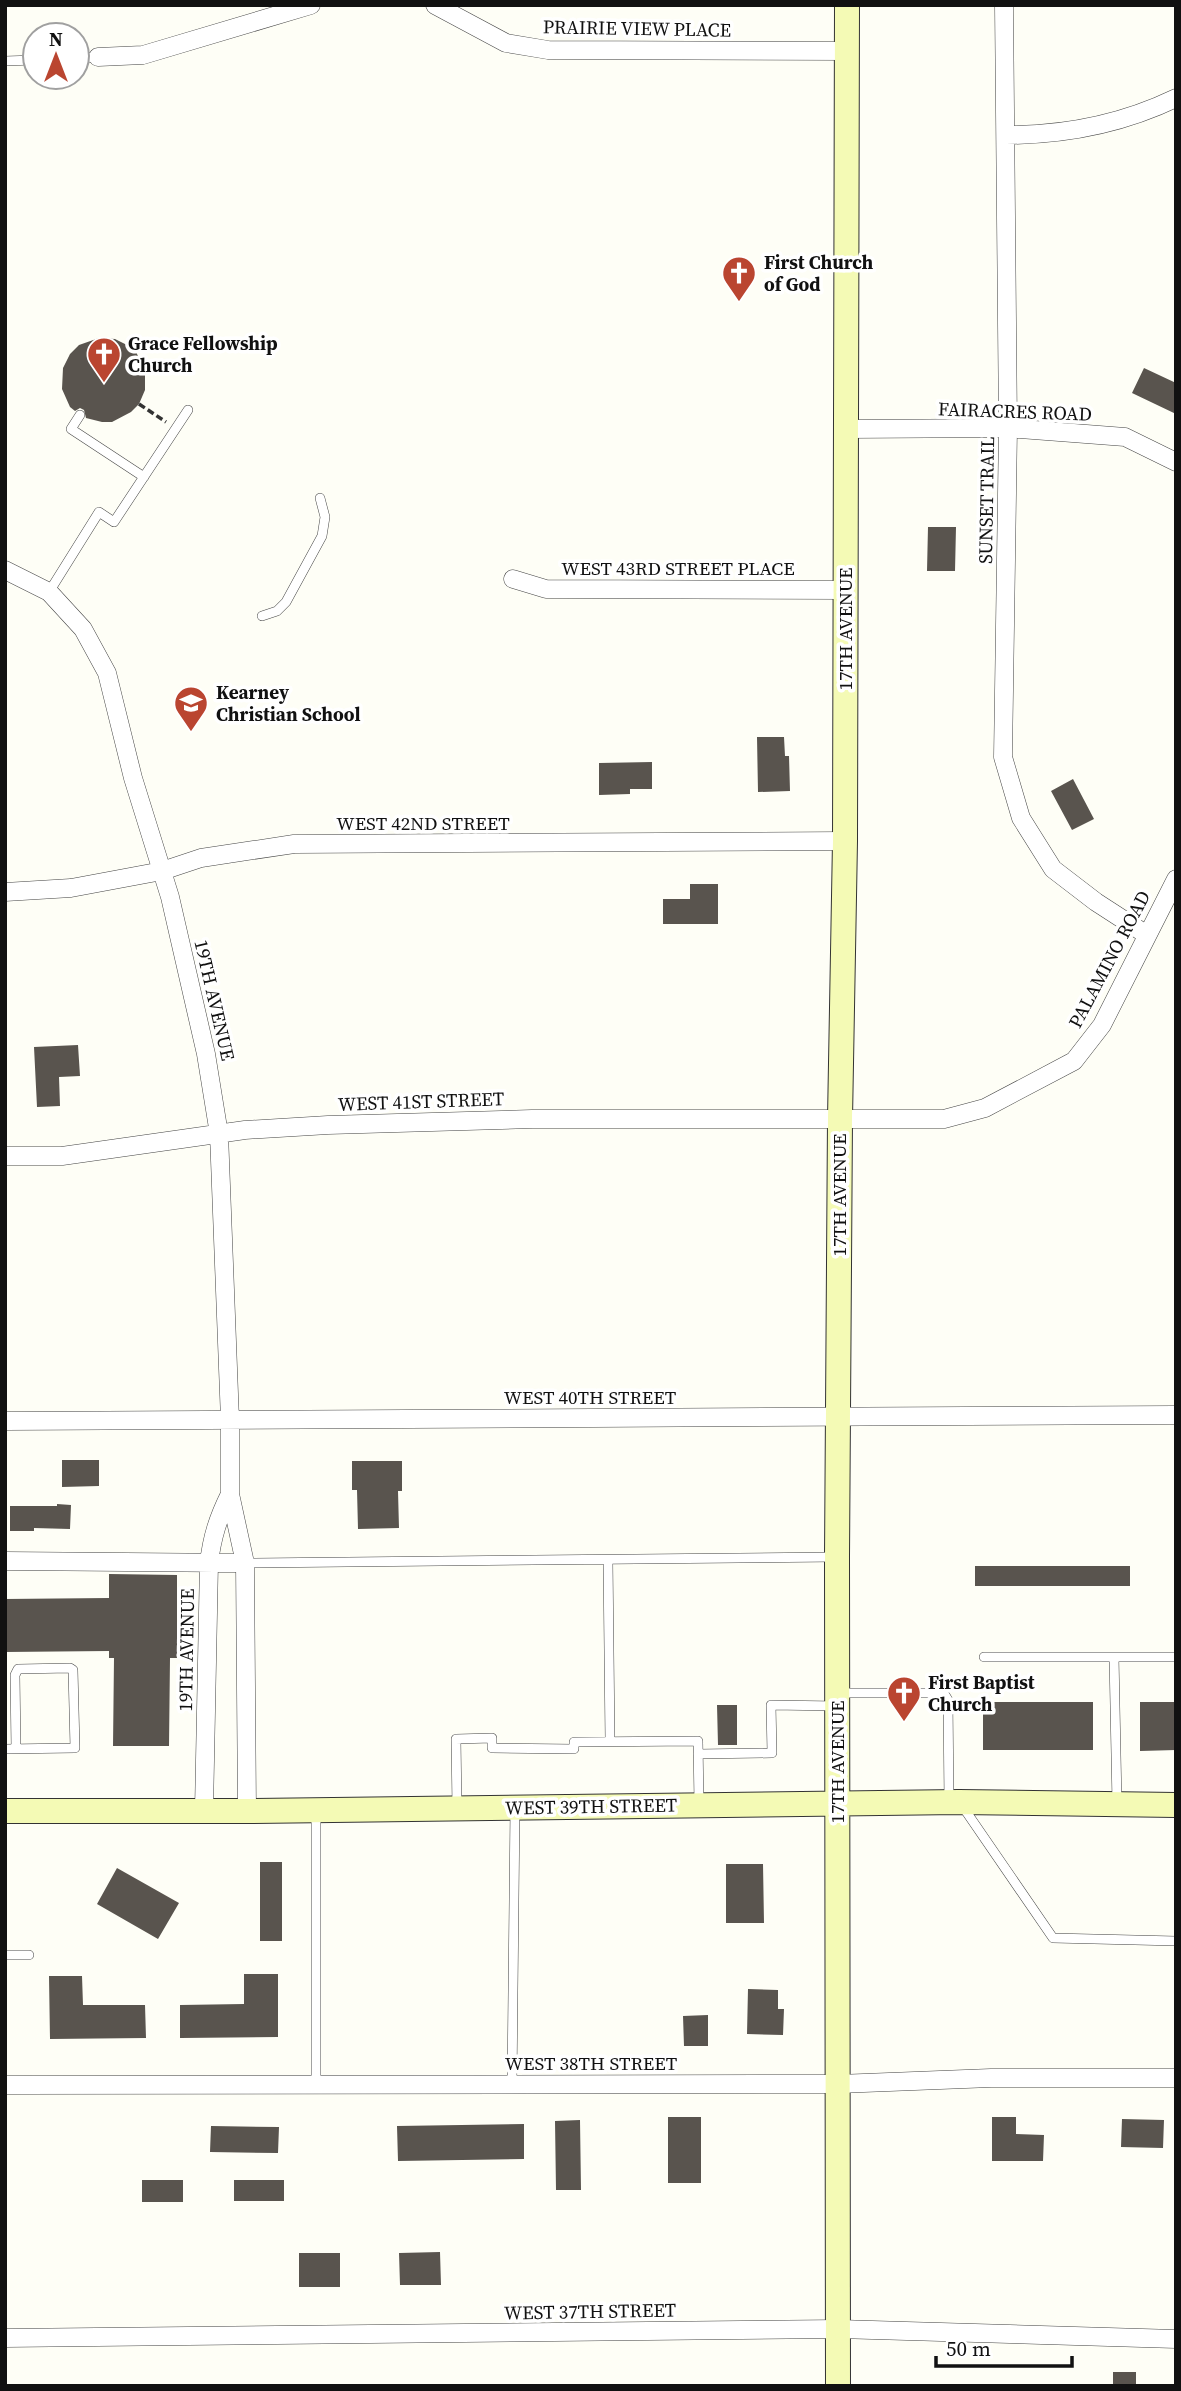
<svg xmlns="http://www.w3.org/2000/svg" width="1181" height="2391" font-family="'Source Serif 4',serif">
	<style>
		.building { fill: #59544e }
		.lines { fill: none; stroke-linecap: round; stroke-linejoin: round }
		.lane-casing { stroke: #444; stroke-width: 10 }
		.street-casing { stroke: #444; stroke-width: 19 }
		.secondary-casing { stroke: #333; stroke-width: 26 }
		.path { stroke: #333; stroke-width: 3.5; stroke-dasharray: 7 3.5; stroke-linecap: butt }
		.lane { stroke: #fff; stroke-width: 9 }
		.street { stroke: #fff; stroke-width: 18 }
		.secondary { stroke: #f4fab5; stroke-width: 24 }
		.labels { text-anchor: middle; stroke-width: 7; stroke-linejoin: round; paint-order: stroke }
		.street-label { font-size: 19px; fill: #111; stroke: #fff }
		.poi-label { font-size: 19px; font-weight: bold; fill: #111; stroke: #fff; text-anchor: start }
	</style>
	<rect width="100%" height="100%" fill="#fefef6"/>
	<path class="building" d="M 99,338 L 115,339 L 129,346 L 136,352 L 145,370 L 145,390 L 139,404 L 131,412 L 112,422 L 102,422 L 86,418 L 84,410 L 80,408 L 75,411 L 70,407 L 62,389 L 63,368 L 70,354 L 79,345 Z
		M 1144,368 L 1176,383 L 1176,414 L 1132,393 Z
		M 928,527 L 956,527 L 955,571 L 927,571 Z
		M 757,737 L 784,737 L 785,756 L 789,756 L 790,791 L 758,792 Z
		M 652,762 L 652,789 L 630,789 L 630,794 L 599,795 L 599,763 Z
		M 1073,779 L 1094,819 L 1072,830 L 1051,791 Z
		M 690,884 L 718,884 L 718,924 L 663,924 L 663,899 L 690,899 Z
		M 78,1045 L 80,1076 L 59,1077 L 60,1106 L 37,1107 L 34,1047 Z
		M 62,1460 L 99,1460 L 99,1486 L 62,1487 Z
		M 352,1461 L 402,1461 L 402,1491 L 398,1491 L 399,1528 L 358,1529 L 357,1490 L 352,1490 Z
		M 57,1504 L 71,1505 L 70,1529 L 34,1528 L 34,1531 L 10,1531 L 10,1506 L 57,1506 Z
		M 975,1566 L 1130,1566 L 1130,1586 L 975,1586 Z
		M 109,1574 L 177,1575 L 177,1658 L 170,1658 L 169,1746 L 113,1746 L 114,1658 L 109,1658 L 109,1651 L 5,1652 L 5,1599 L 109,1598 Z
		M 983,1702 L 1093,1702 L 1093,1750 L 983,1750 Z
		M 1140,1702 L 1176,1702 L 1176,1750 L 1140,1751 Z
		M 717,1705 L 737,1705 L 737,1745 L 718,1745 Z
		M 260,1862 L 282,1862 L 282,1941 L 260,1941 Z
		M 726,1864 L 763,1864 L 764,1923 L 726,1923 Z
		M 117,1868 L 179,1903 L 158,1939 L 97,1904 Z
		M 244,1974 L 278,1974 L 278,2037 L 180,2038 L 180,2005 L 244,2004 Z
		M 49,1976 L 82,1976 L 83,2005 L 145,2005 L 146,2038 L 50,2039 Z
		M 748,1989 L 778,1990 L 778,2009 L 784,2009 L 783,2035 L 747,2034 Z
		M 708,2015 L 708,2046 L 684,2046 L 683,2016 Z
		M 668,2117 L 701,2117 L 701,2183 L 668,2183 Z
		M 992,2117 L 1016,2117 L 1016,2134 L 1044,2135 L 1043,2161 L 992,2161 Z
		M 1122,2119 L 1164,2120 L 1163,2148 L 1121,2147 Z
		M 580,2120 L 581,2190 L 556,2190 L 555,2121 Z
		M 524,2124 L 524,2159 L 398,2161 L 397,2126 Z
		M 211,2126 L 279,2127 L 278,2153 L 210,2152 Z
		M 142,2180 L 183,2180 L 183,2202 L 142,2202 Z
		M 234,2180 L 284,2180 L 284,2201 L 234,2201 Z
		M 440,2252 L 441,2285 L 400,2285 L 399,2253 Z
		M 299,2253 L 340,2253 L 340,2287 L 299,2287 Z
		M 1113,2372 L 1136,2372 L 1136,2386 L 1113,2386 Z"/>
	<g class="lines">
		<g class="lane-casing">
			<path id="lane" d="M 77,58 L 98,57
				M 5,61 L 35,60
				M 80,415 L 71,429 L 144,477
				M 49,592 L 99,512 L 114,522 L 188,410
				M 262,616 L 277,611 L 286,602 L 322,536 L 325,517 L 320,498
				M 608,1561 L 610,1741
				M 245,1563 L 835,1557
				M 984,1657 L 1176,1657
				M 1114,1657 L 1117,1803
				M 838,1693 L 939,1693 L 945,1695 L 948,1700 L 949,1801
				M 5,1749 L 75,1748 L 73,1670 L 70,1668 L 18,1669 L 15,1675 L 16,1749
				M 698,1754 L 772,1753 L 771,1705 L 837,1706
				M 457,1807 L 456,1739 L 492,1738 L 492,1748 L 574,1749 L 574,1742 L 698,1741 L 699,1803
				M 963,1807 L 1053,1938 L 1176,1941
				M 316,1811 L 316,2085
				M 5,1955 L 29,1955
				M 512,2083 L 515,1808"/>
		</g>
		<g class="street-casing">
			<path id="street" d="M 435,5 L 506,43 L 548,50 L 848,51
				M 1004,5 L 1008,428 L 1003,757 L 1021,818 L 1053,869 L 1096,902 L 1147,935
				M 98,57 L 143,55 L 311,5
				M 1006,135 C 1066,135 1122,124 1176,98
				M 846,429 L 1008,428 L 1125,437 L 1176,462
				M 5,570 L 49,592 L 83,629 L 107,673 L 133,778 L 170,897 L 206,1054 L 219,1134 L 230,1420 L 230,1494 L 245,1563 L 247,1811
				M 513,579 L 546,589 L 845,590
				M 5,892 L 71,888 L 162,871 L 201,858 L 294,844 L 845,841
				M 5,1156 L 62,1156 L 245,1130 L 328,1125 L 532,1119 L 944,1119 L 985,1108 L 1074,1061 L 1102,1025 L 1176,879
				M 5,1421 L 1176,1415
				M 5,1561 L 245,1563
				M 204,1810 L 209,1563 C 212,1537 218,1518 230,1494
				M 5,2085 L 838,2084 L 991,2078 L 1176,2078
				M 5,2338 L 838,2329 L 1176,2339"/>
		</g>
		<g class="secondary-casing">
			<path id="secondary" d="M 5,1811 L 247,1811 L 959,1802 L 1176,1805
				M 838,2386 L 837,1557 L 840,1119 L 845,841 L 847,5"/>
		</g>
		<path class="path" d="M 139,404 L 166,422"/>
		<use href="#lane" class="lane"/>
		<use href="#street" class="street"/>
		<use href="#secondary" class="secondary"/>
	</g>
	<defs>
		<g id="church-pin" transform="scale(1.75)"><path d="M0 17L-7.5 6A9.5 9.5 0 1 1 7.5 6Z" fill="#ba4530" stroke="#fff"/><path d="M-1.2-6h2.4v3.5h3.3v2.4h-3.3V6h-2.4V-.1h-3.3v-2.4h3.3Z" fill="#fff"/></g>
		<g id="school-pin" transform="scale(1.75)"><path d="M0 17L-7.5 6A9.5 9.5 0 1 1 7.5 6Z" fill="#ba4530" stroke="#fff"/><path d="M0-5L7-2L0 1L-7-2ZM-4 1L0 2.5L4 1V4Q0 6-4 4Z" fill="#fff"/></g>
	</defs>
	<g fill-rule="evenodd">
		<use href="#church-pin" x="739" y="273"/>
		<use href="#church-pin" x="104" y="354"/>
		<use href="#school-pin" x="191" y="703"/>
		<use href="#church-pin" x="904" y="1693"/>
	</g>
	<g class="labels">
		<g class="street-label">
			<text transform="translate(637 28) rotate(1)" y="7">PRAIRIE VIEW PLACE</text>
			<text transform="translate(1015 411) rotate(2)" y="7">FAIRACRES ROAD</text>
			<text transform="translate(986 500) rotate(-89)" y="7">SUNSET TRAIL</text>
			<text x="678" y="575">WEST 43RD STREET PLACE</text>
			<text transform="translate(845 629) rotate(-90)" y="7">17TH AVENUE</text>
			<text x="423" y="830">WEST 42ND STREET</text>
			<text transform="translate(1109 959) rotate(-62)" y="7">PALAMINO ROAD</text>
			<text transform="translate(215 1000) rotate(77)" y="7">19TH AVENUE</text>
			<text transform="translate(421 1101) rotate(-2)" y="7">WEST 41ST STREET</text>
			<text transform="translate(839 1195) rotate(-90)" y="7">17TH AVENUE</text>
			<text x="590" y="1404">WEST 40TH STREET</text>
			<text transform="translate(186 1650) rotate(-89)" y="7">19TH AVENUE</text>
			<text transform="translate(837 1762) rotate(-90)" y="7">17TH AVENUE</text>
			<text transform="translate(591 1806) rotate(-1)" y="7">WEST 39TH STREET</text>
			<text x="591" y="2070">WEST 38TH STREET</text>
			<text transform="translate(590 2311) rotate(-1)" y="7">WEST 37TH STREET</text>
		</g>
		<g class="poi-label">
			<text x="764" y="269">First Church<tspan x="764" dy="22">of God</tspan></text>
			<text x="128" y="350">Grace Fellowship<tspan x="128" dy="22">Church</tspan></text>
			<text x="216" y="699">Kearney<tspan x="216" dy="22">Christian School</tspan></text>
			<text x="928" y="1689">First Baptist<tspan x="928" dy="22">Church</tspan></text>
		</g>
	</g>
	<rect width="1181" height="2391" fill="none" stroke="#111111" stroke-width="14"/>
	<g transform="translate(56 56)"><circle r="33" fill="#ffffff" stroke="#a0a0a0" stroke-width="2"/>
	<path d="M0-5L12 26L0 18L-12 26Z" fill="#ba4530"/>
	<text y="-10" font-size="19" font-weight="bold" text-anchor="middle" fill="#111111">N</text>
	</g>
	<path d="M936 2356v10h136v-10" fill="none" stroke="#111111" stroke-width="3.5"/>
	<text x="946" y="2356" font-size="21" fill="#111111" stroke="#ffffff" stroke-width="5" paint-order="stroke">50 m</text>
</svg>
